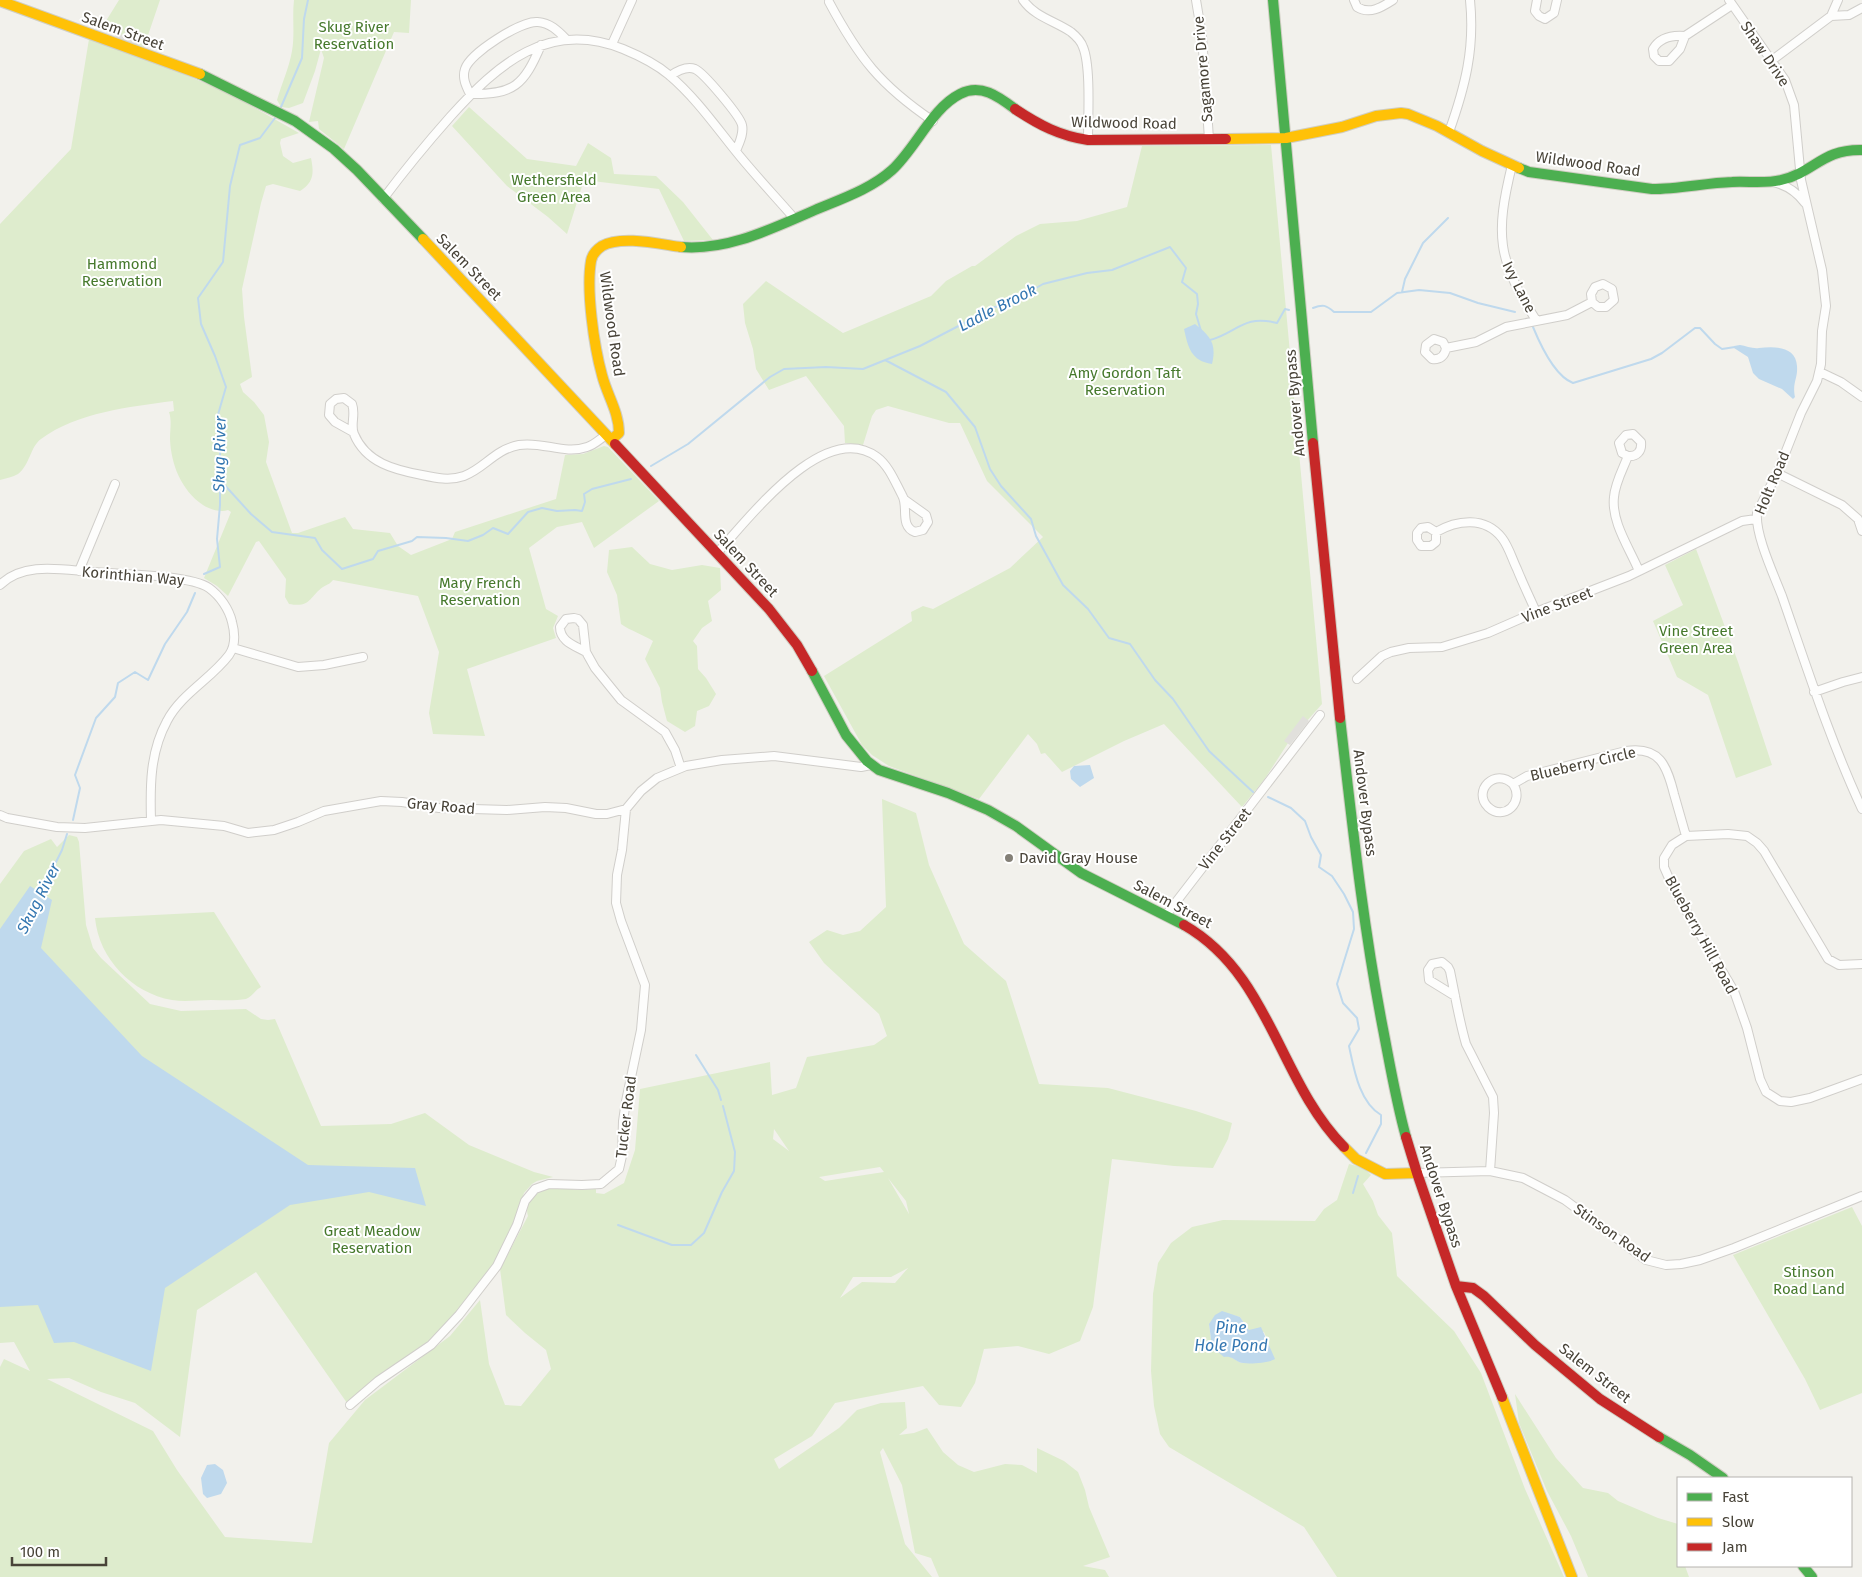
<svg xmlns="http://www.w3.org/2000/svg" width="1862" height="1577" font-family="'Fira Sans',sans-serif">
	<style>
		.green { fill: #deeccd; fill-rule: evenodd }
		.parking { fill: #e1e0dc }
		.water { fill: #bfd9ed }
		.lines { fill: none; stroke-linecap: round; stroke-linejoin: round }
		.stream { stroke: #bfd9ed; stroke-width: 2 }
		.street-casing { stroke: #d0ceca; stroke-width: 10 }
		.fast-casing { stroke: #d0cec3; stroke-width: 12 }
		.slow-casing { stroke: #d0cec3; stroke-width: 12 }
		.jam-casing { stroke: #d0cec3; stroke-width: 12 }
		.street { stroke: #fdfdfc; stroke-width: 8 }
		.fast { stroke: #4caf50; stroke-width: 10 }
		.slow { stroke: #ffc107; stroke-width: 10 }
		.jam { stroke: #c62828; stroke-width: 10 }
		.poi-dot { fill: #848077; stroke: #fff; stroke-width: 2 }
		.labels { text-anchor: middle; stroke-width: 4; stroke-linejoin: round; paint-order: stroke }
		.park-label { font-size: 15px; fill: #46792c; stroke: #fff }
		.street-label { font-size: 15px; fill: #484338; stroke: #fff }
		.poi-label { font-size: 15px; fill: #484338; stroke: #fff; text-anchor: start }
		.water-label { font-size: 16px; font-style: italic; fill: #3477b1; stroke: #fff }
	</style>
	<rect width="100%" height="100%" fill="#f2f1ec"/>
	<path class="green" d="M 119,0 L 160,0 L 144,47 L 101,29 Z
		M 294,0 L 411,0 L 409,33 L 394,32 L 344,149 L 319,129 L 318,121 L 309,122 L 324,58 L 321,49 L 315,71 L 303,103 L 289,108 L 281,107 L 277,100 C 282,83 289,68 292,51 C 295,34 292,16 294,0 Z
		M 89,39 L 165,66 L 230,94 L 299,133 L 281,139 L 280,143 L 283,156 L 293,163 L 311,158 C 314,173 314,182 300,191 L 273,184 L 266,186 L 261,203 L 242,289 L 244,317 L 252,377 L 240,384 L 243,392 L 254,402 L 264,415 L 269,442 L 266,462 L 292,533 L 298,533 L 345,517 L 353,529 L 390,533 L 398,546 L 411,555 L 452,539 L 455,532 L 556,499 L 565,455 L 583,454 L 604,446 L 608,447 L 659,501 L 594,548 L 582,522 L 557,527 L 529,548 L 546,609 L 558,616 L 553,628 L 556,638 L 467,669 L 485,736 L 433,734 L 429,713 L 439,652 L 418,596 L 333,580 C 330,584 328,584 323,587 C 309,597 311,608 289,604 L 285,597 L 286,579 L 259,541 L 256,542 L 228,596 L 217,586 L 204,578 L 231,512 L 228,510 C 221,513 209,509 203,505 C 181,490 171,464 170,439 C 170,429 172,421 169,412 L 174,411 L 173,401 C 129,407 78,412 41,439 C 30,447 30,465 18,474 C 13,477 6,478 0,480 L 0,224 L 71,149 Z
		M 469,107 L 527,159 L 576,166 L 588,143 L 611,158 L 614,174 L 656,176 L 683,202 L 713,240 L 684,241 L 659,189 L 584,180 L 567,234 L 548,217 L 507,186 L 452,126 Z
		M 1271,145 L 1322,704 L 1290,740 L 1264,780 L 1242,807 L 1164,724 L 1124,741 L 1062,772 L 1045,753 L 1041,754 L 1037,744 L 1028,734 L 979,799 L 889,766 L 872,755 L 862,745 L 824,676 L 912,621 L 911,612 L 923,606 L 933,609 L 1010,568 L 1043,537 L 987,481 L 960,423 L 949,423 L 888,406 L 876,410 L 872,416 L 863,445 L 845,443 L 844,426 L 806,376 L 769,390 L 756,369 L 753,349 L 745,323 L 743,304 L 766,281 L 843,333 L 931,296 L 946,281 L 972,266 L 975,266 L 1016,236 L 1040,224 L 1077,221 L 1127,207 L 1142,146 Z
		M 632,547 L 650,564 L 672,570 L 702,565 L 720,568 L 721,590 L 708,601 L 712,621 L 702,628 L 693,641 L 697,646 L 698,669 L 706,678 L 716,694 L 709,706 L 697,711 L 695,726 L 685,732 L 667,721 L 662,702 L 660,688 L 645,659 L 653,641 C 642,634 631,631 621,624 L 617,595 L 607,572 L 609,550 Z
		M 1696,549 L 1738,662 L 1772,765 L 1736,778 L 1708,695 L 1677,677 L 1653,621 L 1683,605 L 1665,565 Z
		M 882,799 L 916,813 L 929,865 L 964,944 L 1006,981 L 1039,1084 L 1108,1088 L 1196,1111 L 1232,1123 L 1228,1139 L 1213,1168 L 1174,1166 L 1112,1159 L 1093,1307 L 1080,1341 L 1049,1354 L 1018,1346 L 984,1349 L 975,1383 L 961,1407 L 939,1405 L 923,1386 L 835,1403 L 812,1436 L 774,1459 L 779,1469 L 839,1428 L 857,1410 L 881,1403 L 905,1402 L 907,1428 L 899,1435 L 914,1433 L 927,1428 L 943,1452 L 958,1465 L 974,1472 L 1005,1464 L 1022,1465 L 1037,1473 L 1037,1448 L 1064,1461 L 1078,1472 L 1085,1490 L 1089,1507 L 1110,1557 L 1083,1566 L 1105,1570 L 1109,1577 L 939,1577 L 931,1558 L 915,1553 L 902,1485 L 883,1448 L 880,1452 L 905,1544 L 932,1577 L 0,1577 L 0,1367 L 4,1359 L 30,1371 L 14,1342 L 0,1343 L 0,884 L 24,851 L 51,839 L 57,847 L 69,835 L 77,837 L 79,842 L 86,925 L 93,948 L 101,958 L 150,1004 L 181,1011 L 246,1009 L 261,1019 L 268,1020 L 275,1019 L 321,1126 L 391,1124 L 425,1113 L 469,1145 L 534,1172 L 553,1177 L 537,1181 L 532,1184 L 524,1193 L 508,1237 L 496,1261 L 467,1302 L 424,1349 L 360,1391 L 347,1403 L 256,1272 L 197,1310 L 180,1437 L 135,1403 L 101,1392 L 69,1378 L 47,1379 L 153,1431 L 177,1470 L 225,1537 L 312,1543 L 329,1443 L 365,1400 L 450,1336 L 480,1300 L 489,1364 L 505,1405 L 521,1406 L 551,1369 L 546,1350 L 525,1333 L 506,1315 L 500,1269 L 528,1216 C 525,1207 530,1200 535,1193 L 553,1186 L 577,1190 L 596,1189 L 596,1193 L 604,1194 L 624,1183 L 635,1150 L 640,1089 L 770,1062 L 772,1095 L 796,1088 L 807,1057 L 874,1045 L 887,1036 L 879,1014 L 824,963 L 809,942 L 827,930 L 843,935 L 860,931 L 886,907 ZM 774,1129 L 789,1151 L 773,1139 ZM 880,1167 L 884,1172 L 825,1181 L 819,1177 ZM 888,1178 L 906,1201 L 909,1214 ZM 908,1268 L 895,1283 L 862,1282 L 840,1298 L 853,1277 L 891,1277 Z
		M 214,912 L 261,987 C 255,990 252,997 246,999 C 235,1001 222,1000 211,1000 C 198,1000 185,1002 172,1000 C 132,993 99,959 95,918 Z
		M 1349,1164 L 1364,1168 L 1371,1175 L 1363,1184 L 1373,1201 L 1378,1215 L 1392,1233 L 1397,1276 L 1454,1331 L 1481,1373 L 1525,1489 L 1564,1577 L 1337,1577 L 1304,1527 L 1169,1447 L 1160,1434 L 1154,1406 L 1151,1371 L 1153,1294 L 1158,1263 L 1171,1243 L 1192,1227 L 1223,1220 L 1315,1221 L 1324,1209 L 1337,1200 ZM 1232,1315 L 1240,1317 L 1249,1330 L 1264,1332 L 1269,1344 L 1262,1362 L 1241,1363 L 1229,1356 L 1224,1356 L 1212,1347 L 1209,1324 Z
		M 1852,1207 L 1862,1226 L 1862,1393 L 1820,1410 L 1805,1379 L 1733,1255 Z
		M 1515,1394 L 1556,1458 L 1583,1488 L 1608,1493 L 1618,1501 L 1658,1518 L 1678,1524 L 1678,1566 L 1685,1566 L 1689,1577 L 1588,1577 L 1571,1536 L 1547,1491 L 1519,1423 Z"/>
	<path class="parking" d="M 117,33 L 139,41 L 136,51 L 113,43 Z
		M 1303,716 L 1309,721 L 1290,745 L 1284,741 Z"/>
	<path class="water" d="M 1195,324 C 1210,336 1217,343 1212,364 C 1191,361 1188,347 1184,329 Z
		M 1740,345 C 1746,346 1753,349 1759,348 C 1774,346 1796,346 1797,366 C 1798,379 1792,382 1795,397 L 1793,399 L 1782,389 L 1759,379 L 1753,373 L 1748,357 L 1734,348 L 1734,346 Z
		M 1090,765 L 1094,778 L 1080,787 L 1071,779 L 1070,771 L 1074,766 Z
		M 30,886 L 52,900 L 41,948 L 142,1056 L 308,1165 L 415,1168 L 426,1206 L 369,1192 L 290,1205 L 165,1288 L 151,1371 L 74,1342 L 54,1343 L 38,1305 L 0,1307 L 0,929 Z
		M 1222,1311 L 1240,1317 L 1249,1330 L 1261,1327 L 1275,1359 C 1269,1363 1245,1365 1239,1362 C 1233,1359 1231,1356 1224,1357 L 1212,1347 L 1209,1324 L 1215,1315 Z
		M 215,1464 L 223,1470 L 227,1483 L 221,1494 L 207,1498 L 203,1494 L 201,1478 L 207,1465 Z"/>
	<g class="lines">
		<path class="stream" d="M 281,107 L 302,58 L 304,19 L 308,0
			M 1402,292 L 1405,279 L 1423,243 L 1448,218
			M 1313,308 C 1323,304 1326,305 1334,312 L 1371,312 L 1397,293 L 1419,290 L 1450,293 L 1478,303 L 1515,312
			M 1533,327 C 1540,344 1555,376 1573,383 L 1651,359 L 1662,353 L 1695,328 L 1700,328 L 1715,344 L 1722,349 L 1735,347
			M 1210,340 C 1237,333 1243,314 1277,323 L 1285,309 L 1289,310
			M 885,360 L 946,392 L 975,427 L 990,469 L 1001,486 L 1031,519 L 1036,536 L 1063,585 L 1088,609 L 1109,638 L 1130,644 L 1155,680 L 1173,699 L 1209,751 L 1253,792
			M 651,466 L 688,444 L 770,377 L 784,369 L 826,367 L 863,369 L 920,346 L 995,307 L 1008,304 L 1043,284 L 1087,273 L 1112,270 L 1170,247 L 1186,268 L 1182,282 L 1197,294 L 1198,304 L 1196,314 L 1201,331
			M 220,480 L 251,514 L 272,532 L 315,538 L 322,550 L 342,569 L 373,559 L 378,551 L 412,541 L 417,537 L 446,538 L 468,541 L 483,535 L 493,528 L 508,534 L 528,512 L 542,508 L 557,511 L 575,510 L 582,511 L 585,502 L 584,494 L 592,489 L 631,479
			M 204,574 L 220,567 L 217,539 L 220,505 L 220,453 L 217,418 L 226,387 L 215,356 L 201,324 L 198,298 L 223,262 L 230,186 L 240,145 L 260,138 L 275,118
			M 1268,797 L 1291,808 L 1305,821 L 1311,837 L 1321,855 L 1319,867 L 1332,876 L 1344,894 L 1353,912 L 1354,929 L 1337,984 L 1343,1003 L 1357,1018 L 1359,1029 L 1349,1046 C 1354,1069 1359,1102 1381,1115 L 1381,1124 L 1366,1153
			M 73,820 L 80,788 L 75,775 L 96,718 L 115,697 L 118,683 L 135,672 L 148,680 L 165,644 L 187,612 L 195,593
			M 40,894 L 62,850 L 67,834
			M 696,1055 L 718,1090 L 721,1100
			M 1353,1193 L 1358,1176
			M 618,1225 L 672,1245 L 691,1245 L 704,1233 L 722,1192 L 734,1171 L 735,1152 L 723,1106"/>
		<g class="street-casing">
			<path id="street" d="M 1023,0 C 1035,17 1055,21 1071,32 C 1076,36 1081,41 1083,47 C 1091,66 1088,117 1088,140
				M 1196,0 L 1202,36 L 1209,139
				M 1354,0 L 1357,7 C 1370,15 1382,7 1393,0
				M 1537,0 L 1535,11 L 1539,16 L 1545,19 L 1554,13 L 1557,0
				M 1729,0 L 1785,80 L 1794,105 L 1801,180 L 1822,270 L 1826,306 L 1822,331 L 1821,364 L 1817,381 L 1801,413 L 1779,469 L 1757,513 C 1755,535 1774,575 1782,596 C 1807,668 1830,740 1862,809
				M 829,2 C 859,58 880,85 933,121
				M 1831,16 L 1849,15 L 1862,8
				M 1685,36 C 1673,35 1660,37 1653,49 L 1654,56 L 1659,61 L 1669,61 L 1680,49 L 1685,36 L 1732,5
				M 612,44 L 632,0
				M 541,45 C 524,85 514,95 470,94 C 466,86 462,78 465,69 C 470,53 522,20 538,22 C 551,23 559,32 567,40
				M 1771,61 L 1831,16 L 1838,0
				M 670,76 C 677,71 687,66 695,69 C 704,73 740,116 742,125 C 744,134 739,143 736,151
				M 1449,132 C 1465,87 1475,49 1470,0
				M 1512,165 C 1495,235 1497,259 1536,320
				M 1773,182 C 1786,185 1797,192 1805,203
				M 383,199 C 404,171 427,143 450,117 C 498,64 548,19 623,49 C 640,56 655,63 669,75 C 694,96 714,124 734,149 C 753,173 774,195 794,218
				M 1446,348 C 1445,356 1440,360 1432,359 L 1425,352 L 1426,345 L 1434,339 L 1443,342 L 1446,348 L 1476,342 L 1506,327 L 1567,315 L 1592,302 L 1598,307 L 1606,307 L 1614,300 L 1612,289 L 1603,284 L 1595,287 L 1591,294 L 1592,302
				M 1820,372 L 1841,382 L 1862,397
				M 353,432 L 335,422 L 329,415 L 330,404 L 336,399 L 344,398 L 352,404 C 356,414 350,425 354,434 C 366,463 395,470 422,475 C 436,478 450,481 464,476 C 485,468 494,450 519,445 C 543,441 564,455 587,447 C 594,445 600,439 606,435
				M 1628,456 L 1622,453 L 1619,443 L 1626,435 L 1633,434 L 1641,442 C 1642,451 1637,457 1628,456 C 1623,469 1615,483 1614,497 C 1611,522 1630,549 1639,571
				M 1777,473 L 1842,505 L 1858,519 L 1862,531
				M 1436,532 L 1428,527 L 1421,528 L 1417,533 L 1417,540 L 1421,546 L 1431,546 L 1436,542 L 1436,532 C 1457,520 1485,516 1502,538 C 1509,547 1512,559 1517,569 C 1523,584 1530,598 1536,612
				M 717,553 C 748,520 824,418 877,457 C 889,466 895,482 902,495 C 909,506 899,526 915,532 L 923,530 L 928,522 L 926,515 L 905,500
				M 79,571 L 115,484
				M 0,585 C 24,561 63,570 94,572 C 119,574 191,575 209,588 C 220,596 229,609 232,622 C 235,633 236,645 229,655 C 211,679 181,694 167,721 C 150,752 150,786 151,820
				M 233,648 L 298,667 L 324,665 L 363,657
				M 586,652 C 576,646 560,642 560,627 L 566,619 L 574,618 L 578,619 L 583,625 L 586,652 L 595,668 L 621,700 L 665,732 L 675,750 L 681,768
				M 1357,679 L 1382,656 L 1391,652 L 1409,648 L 1442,647 L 1488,633 L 1536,612 L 1629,576 L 1742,521 L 1756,519
				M 1814,692 L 1843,682 L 1862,677
				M 1513,784 C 1495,767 1472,791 1488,807 C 1504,822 1525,802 1513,784 L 1527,776 L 1626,751 C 1660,746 1667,766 1674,794 C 1678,808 1682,822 1686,836
				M 0,815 L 7,818 L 57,827 L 85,828 L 161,820 L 224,826 L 248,833 L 274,830 L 298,822 L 324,811 L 381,801 L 402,802 L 439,808 L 507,810 L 545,807 L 566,808 L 596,814 L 607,814 L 626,809 L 641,791 L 657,778 L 686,766 L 722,760 L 774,756 L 861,767 L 871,765
				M 1166,915 L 1320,715
				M 1862,964 L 1839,965 L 1828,959 L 1764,851 L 1757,843 L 1747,836 L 1728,834 L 1686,836 L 1672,845 L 1664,858 L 1664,867 L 1675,892 L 1734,991 L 1747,1028 L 1760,1079 L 1766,1092 L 1780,1101 L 1791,1102 L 1810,1098 L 1862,1079
				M 1455,996 L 1429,980 L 1428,970 L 1432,964 L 1442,962 L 1448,967 L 1450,971 C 1455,995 1459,1020 1466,1044 L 1493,1097 L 1494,1113 L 1490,1171
				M 1417,1173 L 1490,1171 L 1523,1178 L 1565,1200 L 1646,1260 L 1666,1265 L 1681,1264 L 1700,1260 L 1734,1248 L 1862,1196
				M 350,1405 L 378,1381 L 431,1345 L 459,1315 L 497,1266 L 517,1225 L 525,1201 L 535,1189 L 549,1184 L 582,1185 L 601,1184 L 619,1169 L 622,1156 L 623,1121 L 626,1101 L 641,1030 L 645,985 L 621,921 L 616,903 L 617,875 L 622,850 L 626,809"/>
		</g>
		<g class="fast-casing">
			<path id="fast" d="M 1273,0 L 1313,443
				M 200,74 L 295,121 L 334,149 L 357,170 L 423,239
				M 1519,168 L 1529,172 L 1652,189 C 1679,189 1705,183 1732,182 C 1748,181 1765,184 1781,180 C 1815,172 1822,149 1862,150
				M 681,247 C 728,251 773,228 815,210 C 841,199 871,189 892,170 C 916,148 932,108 960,94 C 981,83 999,97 1015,109
				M 812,671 L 846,735 L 867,761 L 879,770 L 948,793 L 988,810 L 1016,826 L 1081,873 L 1184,925
				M 1340,718 C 1352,822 1363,926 1383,1029 C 1390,1065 1396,1101 1406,1137
				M 1659,1437 L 1690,1455 L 1723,1478
				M 1803,1566 L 1812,1577"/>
		</g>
		<g class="slow-casing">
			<path id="slow" d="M 0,1 L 200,74
				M 1226,139 L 1286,138 L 1342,127 L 1376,116 L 1401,113 L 1408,114 L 1437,126 L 1482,151 L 1519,168
				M 423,239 L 615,444
				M 611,440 L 619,433 C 619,412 607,395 602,375 C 594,346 586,290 591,261 C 592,255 596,250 602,246 C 621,235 659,244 681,247
				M 1344,1147 L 1356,1159 L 1385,1174 L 1417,1173
				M 1502,1397 L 1572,1577"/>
		</g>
		<g class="jam-casing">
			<path id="jam" d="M 1015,109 C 1039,125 1060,136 1088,140 L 1226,139
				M 1313,443 L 1340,718
				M 615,444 L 769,609 L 797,645 L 812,671
				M 1184,925 C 1271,975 1278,1080 1344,1147
				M 1406,1137 L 1417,1173 L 1456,1286 L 1502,1397
				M 1456,1286 L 1473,1288 L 1484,1296 L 1535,1345 L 1600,1399 L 1659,1437"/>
		</g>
		<use href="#street" class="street"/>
		<use href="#fast" class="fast"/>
		<use href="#slow" class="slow"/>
		<use href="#jam" class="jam"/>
	</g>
	<circle class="poi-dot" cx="1009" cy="858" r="5"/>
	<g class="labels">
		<g class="park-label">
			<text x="354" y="32">Skug River<tspan x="354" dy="17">Reservation</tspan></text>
			<text x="554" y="185">Wethersfield<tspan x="554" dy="17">Green Area</tspan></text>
			<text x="122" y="269">Hammond<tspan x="122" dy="17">Reservation</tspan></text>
			<text x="1125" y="378">Amy Gordon Taft<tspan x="1125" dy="17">Reservation</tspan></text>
			<text x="480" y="588">Mary French<tspan x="480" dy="17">Reservation</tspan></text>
			<text x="1696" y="636">Vine Street<tspan x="1696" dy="17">Green Area</tspan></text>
			<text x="372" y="1236">Great Meadow<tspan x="372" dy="17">Reservation</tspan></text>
			<text x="1809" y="1277">Stinson<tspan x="1809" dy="17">Road Land</tspan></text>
		</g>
		<g class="street-label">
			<text transform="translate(123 31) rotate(20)" y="5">Salem Street</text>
			<text transform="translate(1765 54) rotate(56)" y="5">Shaw Drive</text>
			<text transform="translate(1203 69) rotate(-95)" y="5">Sagamore Drive</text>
			<text transform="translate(1124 123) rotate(1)" y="5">Wildwood Road</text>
			<text transform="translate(1588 164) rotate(8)" y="5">Wildwood Road</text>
			<text transform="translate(469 267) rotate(46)" y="5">Salem Street</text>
			<text transform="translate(1519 287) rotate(63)" y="5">Ivy Lane</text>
			<text transform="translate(612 324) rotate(82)" y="5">Wildwood Road</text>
			<text transform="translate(1295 403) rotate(-95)" y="5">Andover Bypass</text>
			<text transform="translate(1772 483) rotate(-67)" y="5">Holt Road</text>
			<text transform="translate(746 563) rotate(47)" y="5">Salem Street</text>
			<text transform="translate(133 576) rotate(5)" y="5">Korinthian Way</text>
			<text transform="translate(1557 605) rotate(-21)" y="5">Vine Street</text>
			<text transform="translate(1583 764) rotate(-13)" y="5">Blueberry Circle</text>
			<text transform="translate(1365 803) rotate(83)" y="5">Andover Bypass</text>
			<text transform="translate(441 806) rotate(5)" y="5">Gray Road</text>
			<text transform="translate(1225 839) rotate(-52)" y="5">Vine Street</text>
			<text transform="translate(1173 904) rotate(28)" y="5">Salem Street</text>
			<text transform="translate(1701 935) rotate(61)" y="5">Blueberry Hill Road</text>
			<text transform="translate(626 1117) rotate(-83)" y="5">Tucker Road</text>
			<text transform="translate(1441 1196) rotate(72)" y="5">Andover Bypass</text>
			<text transform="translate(1612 1233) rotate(35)" y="5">Stinson Road</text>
			<text transform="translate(1595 1373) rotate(38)" y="5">Salem Street</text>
		</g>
		<g class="poi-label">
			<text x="1019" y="863">David Gray House</text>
		</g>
		<g class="water-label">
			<text transform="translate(997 307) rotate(-27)" y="6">Ladle Brook</text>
			<text transform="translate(219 454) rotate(-89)" y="6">Skug River</text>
			<text transform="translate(38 898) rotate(-63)" y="6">Skug River</text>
			<text x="1231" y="1333">Pine<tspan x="1231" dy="18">Hole Pond</tspan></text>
		</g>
	</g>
	<rect x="1677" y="1477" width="175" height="90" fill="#ffffff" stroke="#b6b4af"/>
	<rect x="1687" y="1493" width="25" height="8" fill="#4caf50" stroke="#b6b4af"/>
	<text x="1722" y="1502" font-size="15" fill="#484338">Fast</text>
	<rect x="1687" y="1518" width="25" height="8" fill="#ffc107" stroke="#b6b4af"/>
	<text x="1722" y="1527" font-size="15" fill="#484338">Slow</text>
	<rect x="1687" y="1543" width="25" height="8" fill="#c62828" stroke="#b6b4af"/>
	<text x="1722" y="1552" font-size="15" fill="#484338">Jam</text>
	<path d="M12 1557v8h94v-8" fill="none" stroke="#484338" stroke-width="2.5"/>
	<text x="20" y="1557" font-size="15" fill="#484338" stroke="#ffffff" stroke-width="4" paint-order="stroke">100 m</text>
</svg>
